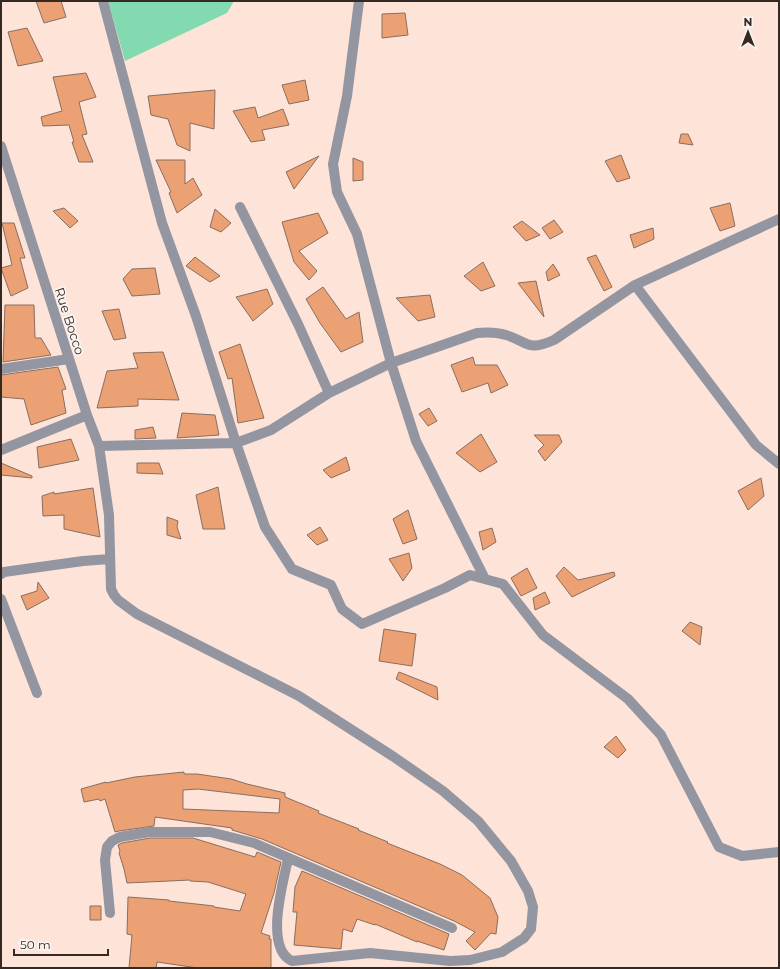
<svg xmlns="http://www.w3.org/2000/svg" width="780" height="969" font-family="Montserrat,sans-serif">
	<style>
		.green { fill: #84dab0 }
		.building { fill: #eca174; stroke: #896e5f; fill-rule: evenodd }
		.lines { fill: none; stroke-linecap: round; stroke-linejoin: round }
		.minor { stroke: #9395a1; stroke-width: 10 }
		.labels { text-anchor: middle; stroke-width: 3.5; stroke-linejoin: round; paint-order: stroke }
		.street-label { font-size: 13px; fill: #352923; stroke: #fcf5f2 }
	</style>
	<rect width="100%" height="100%" fill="#fde3d8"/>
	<path class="green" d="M 108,1 L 234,1 L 227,13 L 125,61 Z"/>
	<path class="building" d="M 36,1 L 61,1 L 66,17 L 44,23 Z
		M 405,13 L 408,35 L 382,38 L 382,14 Z
		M 27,28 L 43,61 L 18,66 L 8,32 Z
		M 86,73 L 96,97 L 79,102 L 87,134 L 82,135 L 93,162 L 79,162 L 72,142 L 74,142 L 69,125 L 43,126 L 41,117 L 62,111 L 53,77 Z
		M 305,80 L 309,100 L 289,104 L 282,85 Z
		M 215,90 L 214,129 L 190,123 L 190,151 L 177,145 L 168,119 L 151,115 L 148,96 Z
		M 255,107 L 258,118 L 283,109 L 289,125 L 262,130 L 265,140 L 251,142 L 233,111 Z
		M 681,134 L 688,134 L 693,145 L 679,143 Z
		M 621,155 L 630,178 L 617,182 L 605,161 Z
		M 319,156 L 294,189 L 286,172 Z
		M 353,158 L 363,162 L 363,180 L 353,181 Z
		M 156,160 L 185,160 L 185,184 L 193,178 L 202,195 L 177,213 L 169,193 L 171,192 Z
		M 730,203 L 735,226 L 720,231 L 710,208 Z
		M 64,208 L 78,221 L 70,228 L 53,211 Z
		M 215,209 L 231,223 L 221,232 L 210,227 Z
		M 318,213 L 328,233 L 299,251 L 317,271 L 309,280 L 294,262 L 282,222 Z
		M 554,220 L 563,232 L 550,239 L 542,228 Z
		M 522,221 L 540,235 L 526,241 L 513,227 Z
		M 2,223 L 14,223 L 25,258 L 20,258 L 28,288 L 11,296 L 1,268 L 12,265 Z
		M 653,228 L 654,239 L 634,248 L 630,235 Z
		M 596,255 L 612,287 L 604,291 L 587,258 Z
		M 195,257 L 220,276 L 210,282 L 186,266 Z
		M 483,262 L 495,286 L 481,291 L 464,276 Z
		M 553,264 L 560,275 L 548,281 L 546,272 Z
		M 155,268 L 160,294 L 132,296 L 123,279 L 132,269 Z
		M 536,281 L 544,317 L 518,283 Z
		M 323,287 L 346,319 L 359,312 L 363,342 L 341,352 L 320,323 L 306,299 Z
		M 267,289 L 273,304 L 253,321 L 236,297 Z
		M 430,295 L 435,317 L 418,321 L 396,298 Z
		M 5,305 L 34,305 L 35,338 L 41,338 L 51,355 L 3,362 Z
		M 119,309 L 126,338 L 114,340 L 102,311 Z
		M 240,344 L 264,418 L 238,423 L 232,378 L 228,379 L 219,352 Z
		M 163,352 L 179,400 L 138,399 L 138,406 L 97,408 L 107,371 L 138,368 L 133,353 Z
		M 473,357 L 475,365 L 497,365 L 508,385 L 491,393 L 488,383 L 462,392 L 451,365 Z
		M 58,367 L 66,389 L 62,390 L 66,413 L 31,425 L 24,399 L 1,397 L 1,375 Z
		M 429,408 L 437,421 L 428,426 L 419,414 Z
		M 182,413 L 215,415 L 219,435 L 177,438 Z
		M 153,427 L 156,438 L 135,439 L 135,430 Z
		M 481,434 L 497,462 L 480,472 L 456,453 Z
		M 534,435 L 559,435 L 562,442 L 545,461 L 538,451 L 544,445 Z
		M 71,439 L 79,460 L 39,468 L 37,447 Z
		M 346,457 L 350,470 L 331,478 L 323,470 Z
		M 1,463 L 32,476 L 32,478 L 1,475 Z
		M 137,463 L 159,463 L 163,474 L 137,473 Z
		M 761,478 L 764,496 L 748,510 L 738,491 Z
		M 218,487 L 225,529 L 203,529 L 196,495 Z
		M 93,488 L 100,537 L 64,529 L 64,515 L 43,516 L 42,496 L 54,492 L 54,494 Z
		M 408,510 L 417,539 L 403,544 L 393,519 Z
		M 167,517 L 178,521 L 177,527 L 181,539 L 167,535 Z
		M 320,527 L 328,540 L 317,545 L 307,535 Z
		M 492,528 L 496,542 L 483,550 L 479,532 Z
		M 409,553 L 412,568 L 403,581 L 389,559 Z
		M 564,567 L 578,580 L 614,572 L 615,576 L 572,597 L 556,576 Z
		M 527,568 L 537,588 L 521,596 L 511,578 Z
		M 38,582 L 49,598 L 27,610 L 21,596 L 37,591 Z
		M 545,592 L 550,603 L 535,610 L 533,598 Z
		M 690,622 L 702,627 L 700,645 L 682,631 Z
		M 384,629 L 416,634 L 412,666 L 379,661 Z
		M 399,672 L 437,687 L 438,700 L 396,679 Z
		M 616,736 L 626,750 L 618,758 L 604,747 Z
		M 184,772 L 184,774 L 197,774 L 231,779 L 247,784 L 285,793 L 285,797 L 319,811 L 318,813 L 359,829 L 358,830 L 388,842 L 387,843 L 440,864 L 462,875 L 490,898 L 498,917 L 496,934 L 491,933 L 475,950 L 466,941 L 475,932 L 454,921 L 262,839 L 232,830 L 232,828 L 155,817 L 154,826 L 119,831 L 115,832 L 105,799 L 100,801 L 99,799 L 84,802 L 81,789 L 106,782 L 106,783 L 135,777 ZM 198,789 L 280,799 L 279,813 L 183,809 L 183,790 Z
		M 150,838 L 193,838 L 255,857 L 257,852 L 281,862 L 274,893 L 261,933 L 270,936 L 269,939 L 271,939 L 271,968 L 198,968 L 157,962 L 156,968 L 129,968 L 132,935 L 127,934 L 128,897 L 169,900 L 169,901 L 214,906 L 214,907 L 240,911 L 246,894 L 208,882 L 190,881 L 190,880 L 127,883 L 124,869 L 119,853 L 120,851 L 118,845 L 122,843 Z
		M 302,871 L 449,934 L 444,950 L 417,941 L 417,942 L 375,924 L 375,925 L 357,919 L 352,932 L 343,929 L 341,949 L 294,945 L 297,912 L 293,912 L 295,887 Z
		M 90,906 L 101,906 L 101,920 L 90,920 Z"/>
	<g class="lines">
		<path class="minor" d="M 103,1 L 162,223 L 196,316 L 236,443 L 265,527 L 292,569 L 331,585 L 342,609 L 362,624 L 445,588 L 470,575 L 503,584 L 543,635 L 628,699 L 661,735 L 719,847 L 742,856 L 779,852
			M 359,1 L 347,96 L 333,164 L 337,192 L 357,234 L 391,363 L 416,441 L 485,579
			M 1,146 L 87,415 L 99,446 L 109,515 L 111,589 L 114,595 L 118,600 L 137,614 L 299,696 L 394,757 L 443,791 L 478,821 L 511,861 L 528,891 L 533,907 L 531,929 L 524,938 L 502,952 L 470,960 L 450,961 L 370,953 L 292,961 C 264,948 283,883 288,859
			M 240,207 L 298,324 L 329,393
			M 635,285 L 756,445 L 779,464
			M 1,369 L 69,359
			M 99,446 L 236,443 L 271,430 L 329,393 L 391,363 L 477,333 C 487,332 496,332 506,335 C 529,342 527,352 554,340 L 635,285 L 779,219
			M 1,450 L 87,415
			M 1,574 L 4,572 L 83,561 L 110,559
			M 1,599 L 37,693
			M 110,913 L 105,860 L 107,847 L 112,841 L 120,837 L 149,832 L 210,832 L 254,843 L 452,928"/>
	</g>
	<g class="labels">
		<g class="street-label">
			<text transform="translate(70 321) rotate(72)" y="5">Rue Bocco</text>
		</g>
	</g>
	<rect width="780" height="969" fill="none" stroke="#352923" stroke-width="4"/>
	<g transform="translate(748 32)" stroke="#fcf5f2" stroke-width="3" paint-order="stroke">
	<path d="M0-3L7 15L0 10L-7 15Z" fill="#352923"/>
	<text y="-6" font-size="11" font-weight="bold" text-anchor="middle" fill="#352923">N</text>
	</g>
	<path d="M14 949v6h94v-6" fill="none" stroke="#352923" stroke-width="2"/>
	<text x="20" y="949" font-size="12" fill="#352923" stroke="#fcf5f2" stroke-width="3" paint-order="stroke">50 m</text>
</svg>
